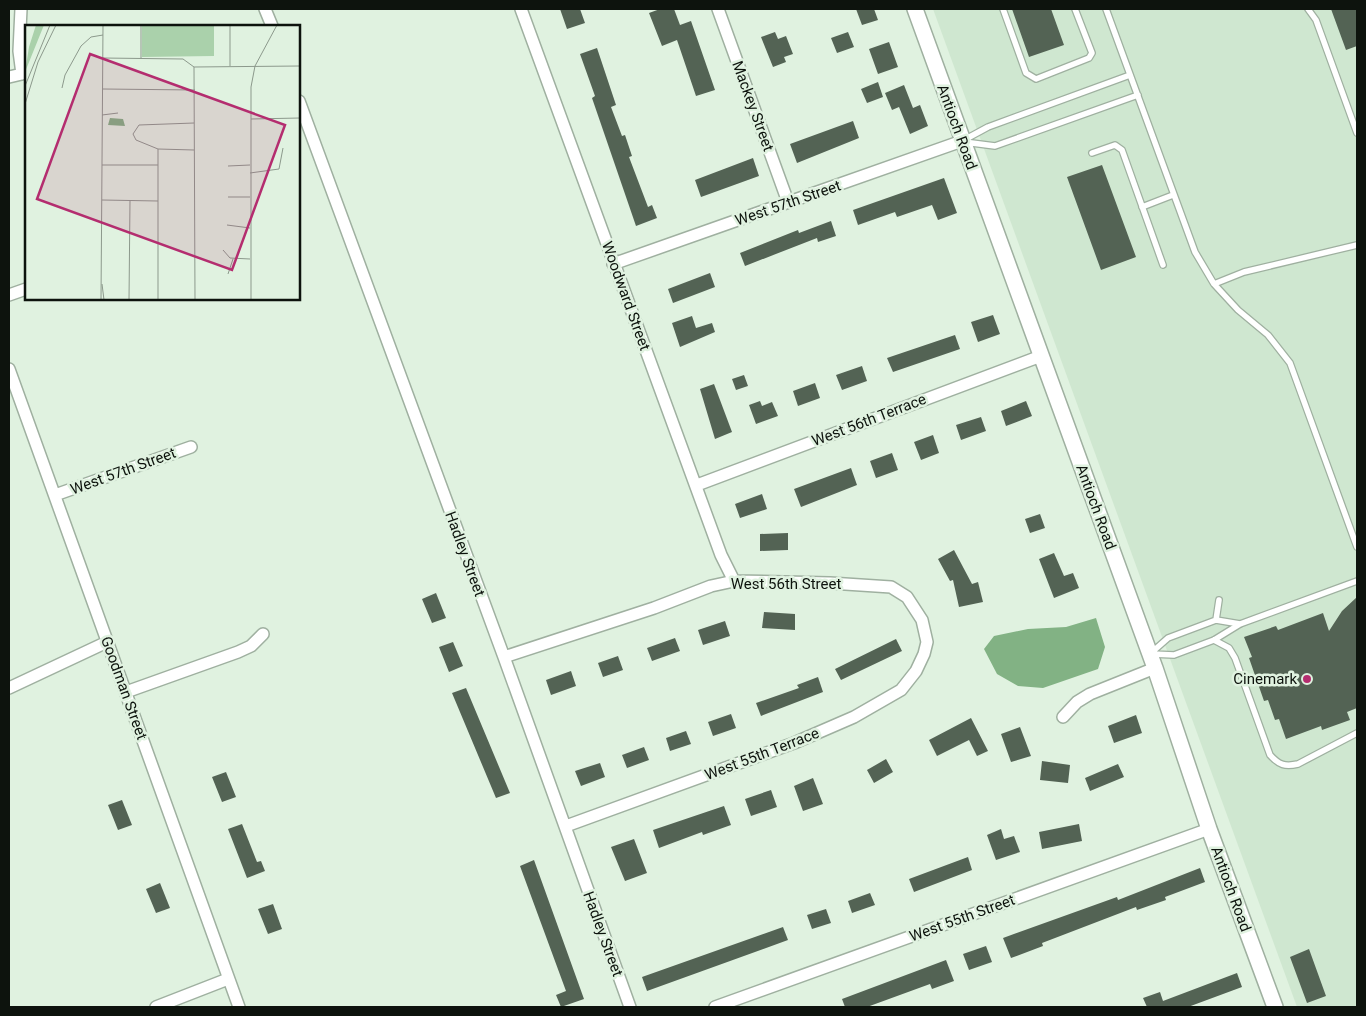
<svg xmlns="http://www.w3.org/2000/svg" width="1366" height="1016" font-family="Roboto,sans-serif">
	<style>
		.built { fill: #cfe7d0 }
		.water { fill: #82b284 }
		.building { fill: #536354 }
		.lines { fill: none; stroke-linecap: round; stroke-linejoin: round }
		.lane-casing { stroke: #9fb0a0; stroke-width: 8 }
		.street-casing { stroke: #9fb0a0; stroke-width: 14 }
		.secondary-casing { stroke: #9fb0a0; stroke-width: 18 }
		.lane { stroke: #fff; stroke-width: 5.5 }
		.street { stroke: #fff; stroke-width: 11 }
		.secondary { stroke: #fff; stroke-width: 15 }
		.poi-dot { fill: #b42d6f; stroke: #e0f2e0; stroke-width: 2 }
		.labels { text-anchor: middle; stroke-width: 5; stroke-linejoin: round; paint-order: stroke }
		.street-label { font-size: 15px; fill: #0d130d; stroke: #e0f2e0 }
		.poi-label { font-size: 15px; fill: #0d130d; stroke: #e0f2e0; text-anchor: end }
		.inset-road { fill: none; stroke: #8c998c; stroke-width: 1 }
		.view { fill: #b42d6f; fill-opacity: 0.15; stroke: #b42d6f; stroke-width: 2.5 }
		.inset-edge { fill: none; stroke: #0d130d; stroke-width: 2.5 }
	</style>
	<rect width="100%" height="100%" fill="#e0f2e0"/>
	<path class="built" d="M 933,9 L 1357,9 L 1357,1007 L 1297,1007 Z"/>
	<path class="water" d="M 1096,618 L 1105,647 L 1098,669 L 1043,688 L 1018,686 L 997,674 L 984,649 L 994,636 L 1028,629 L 1066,627 Z"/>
	<path class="building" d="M 560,9 L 580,9 L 585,23 L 567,29 Z
		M 660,9 L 674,9 L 680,25 L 691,21 L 715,90 L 696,96 L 677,40 L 662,46 L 649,13 Z
		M 856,9 L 874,9 L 878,20 L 862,25 Z
		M 1012,9 L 1051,9 L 1064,45 L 1029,57 Z
		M 1331,9 L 1357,9 L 1357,46 L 1346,50 Z
		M 775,32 L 778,39 L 786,36 L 793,54 L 784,57 L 786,62 L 773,67 L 761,37 Z
		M 848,32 L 854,47 L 837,53 L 831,38 Z
		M 889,42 L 898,67 L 878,74 L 869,49 Z
		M 597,48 L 616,105 L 611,107 L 622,136 L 625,135 L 632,156 L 629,157 L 648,207 L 652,205 L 657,218 L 636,226 L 592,98 L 595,96 L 580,54 Z
		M 878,82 L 883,97 L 867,103 L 861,89 Z
		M 904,85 L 913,108 L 920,105 L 928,126 L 910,134 L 899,107 L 892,110 L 885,93 Z
		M 853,121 L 859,138 L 797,163 L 790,144 Z
		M 753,158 L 759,176 L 701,197 L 695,180 Z
		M 1102,165 L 1136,257 L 1101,270 L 1067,177 Z
		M 944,178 L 957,213 L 938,220 L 932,205 L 897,217 L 895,212 L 858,225 L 853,210 Z
		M 831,221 L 836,236 L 818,242 L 817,238 L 745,266 L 740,253 L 798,230 L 799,233 Z
		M 710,273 L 715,287 L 673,303 L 668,289 Z
		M 993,315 L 1000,334 L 978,342 L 971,322 Z
		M 692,316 L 696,328 L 712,323 L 715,332 L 680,347 L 672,323 Z
		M 955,335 L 960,349 L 893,372 L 887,358 Z
		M 862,366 L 867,381 L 842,390 L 836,375 Z
		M 744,375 L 748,386 L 736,390 L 732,379 Z
		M 815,383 L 820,398 L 798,406 L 793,391 Z
		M 714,384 L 732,432 L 715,439 L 700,389 Z
		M 760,401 L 762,406 L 772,402 L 778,416 L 756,424 L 749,405 Z
		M 1026,401 L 1032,416 L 1006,426 L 1001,411 Z
		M 981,417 L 986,431 L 961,440 L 956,425 Z
		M 933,435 L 939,453 L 921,460 L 914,442 Z
		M 892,453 L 898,470 L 876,478 L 870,461 Z
		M 851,468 L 857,485 L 801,507 L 794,489 Z
		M 762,494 L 767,509 L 740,518 L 735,504 Z
		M 1040,514 L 1045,528 L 1030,533 L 1025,519 Z
		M 788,533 L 788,550 L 760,551 L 760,534 Z
		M 954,550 L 972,584 L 978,582 L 983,602 L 959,607 L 953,580 L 950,581 L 938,559 Z
		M 1054,553 L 1064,576 L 1073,573 L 1079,588 L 1054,598 L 1039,559 Z
		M 436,593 L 446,618 L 432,623 L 422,599 Z
		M 1357,597 L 1357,708 L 1347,712 L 1350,720 L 1322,730 L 1321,726 L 1286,739 L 1279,719 L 1275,720 L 1268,700 L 1264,701 L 1249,658 L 1252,657 L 1244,637 L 1276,626 L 1278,630 L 1323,613 L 1329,631 L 1342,611 Z
		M 764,612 L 795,614 L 795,630 L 762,628 Z
		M 725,621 L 730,636 L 703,645 L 698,630 Z
		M 675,638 L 680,651 L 652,661 L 647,648 Z
		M 896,639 L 902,651 L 841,680 L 835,669 Z
		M 453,642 L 463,666 L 449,672 L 439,647 Z
		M 618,656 L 623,670 L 603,677 L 598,663 Z
		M 571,671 L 576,686 L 551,695 L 546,680 Z
		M 818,677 L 823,692 L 761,716 L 756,703 L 799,688 L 797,685 Z
		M 466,688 L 510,793 L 496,798 L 452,693 Z
		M 731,714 L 736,728 L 713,736 L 708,722 Z
		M 1136,715 L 1142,733 L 1114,743 L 1108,726 Z
		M 971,718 L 988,751 L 977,756 L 969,740 L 937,756 L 929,740 Z
		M 1020,727 L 1031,756 L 1011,762 L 1001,734 Z
		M 686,731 L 691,744 L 670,751 L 666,738 Z
		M 644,747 L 649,760 L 627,768 L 622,755 Z
		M 886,759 L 893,772 L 874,783 L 867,770 Z
		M 1042,761 L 1070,765 L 1068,783 L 1040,780 Z
		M 600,763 L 605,777 L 581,786 L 575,771 Z
		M 1118,764 L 1124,777 L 1090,791 L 1085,778 Z
		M 226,772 L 236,797 L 222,802 L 212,777 Z
		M 813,778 L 823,804 L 803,811 L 794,786 Z
		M 771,790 L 777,807 L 751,816 L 745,799 Z
		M 122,800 L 132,825 L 118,830 L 108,805 Z
		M 724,806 L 731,825 L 703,835 L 702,832 L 659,848 L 653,830 Z
		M 242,824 L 257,862 L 261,861 L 265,871 L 247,878 L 228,829 Z
		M 1079,824 L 1082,841 L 1042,849 L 1039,832 Z
		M 1001,829 L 1004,839 L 1014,836 L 1020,852 L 996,860 L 987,835 Z
		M 634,839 L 647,873 L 625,881 L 611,847 Z
		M 968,857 L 972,870 L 914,892 L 909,879 Z
		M 534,860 L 584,999 L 561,1007 L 556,995 L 566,991 L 520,866 Z
		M 1200,868 L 1205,882 L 1165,897 L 1166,900 L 1137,910 L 1136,907 L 1042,943 L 1043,946 L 1011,958 L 1003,938 L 1117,897 L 1118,900 Z
		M 160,883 L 170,908 L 156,913 L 146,889 Z
		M 870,893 L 875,905 L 852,913 L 848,901 Z
		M 273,904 L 282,929 L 268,934 L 258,909 Z
		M 826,909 L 831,923 L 812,929 L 807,915 Z
		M 783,927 L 788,940 L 647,991 L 642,977 Z
		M 986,946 L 992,962 L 969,970 L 963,954 Z
		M 1309,949 L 1326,996 L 1307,1003 L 1290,957 Z
		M 946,960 L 954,981 L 932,989 L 930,984 L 867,1007 L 845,1007 L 842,999 Z
		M 1237,973 L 1242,987 L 1188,1007 L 1147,1007 L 1143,998 L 1160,992 L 1163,1001 Z"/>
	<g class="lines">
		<g class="lane-casing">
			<path id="lane" d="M 1003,9 L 1026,73 L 1036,79 L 1089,58 L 1092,53 L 1075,9
				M 1106,9 L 1195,252 L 1214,284 L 1238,310 L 1268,335 L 1290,363 L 1357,547
				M 1308,9 L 1316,20 L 1357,133
				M 964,140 L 988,127 L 1130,75
				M 964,142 L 995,146 L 1138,95
				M 1092,153 L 1115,145 L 1122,150 L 1163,265
				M 1142,207 L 1173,195
				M 1214,284 L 1244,272 L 1357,245
				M 1216,620 L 1219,600
				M 1214,640 L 1229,648 L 1235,658 L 1270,755 C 1279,765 1285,767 1298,764 L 1357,733
				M 1151,653 L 1168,638 L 1216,620 L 1240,624
				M 1152,654 L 1174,655 L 1214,640 L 1240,624 L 1357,581"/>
		</g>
		<g class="street-casing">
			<path id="street" d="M 21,9 L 19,51 L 22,74
				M 265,9 L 272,26
				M 521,9 L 721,555 L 734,581
				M 718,9 L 788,202
				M 9,77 L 26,73
				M 299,101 L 504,657 L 630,1007
				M 613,264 L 962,141
				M 9,295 L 26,289
				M 9,369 L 239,1007
				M 697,485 L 1041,356
				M 55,495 L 191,447
				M 504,657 L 654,608 L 711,586 L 734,581 L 830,583 L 891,587 L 907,597 L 922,620 L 927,642 L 924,654 L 916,671 L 901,690 L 854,717 L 794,743 L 566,826
				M 9,688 L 107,642
				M 126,692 L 238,652 L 251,646 L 263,634
				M 1063,717 L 1077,702 L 1090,694 L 1155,668
				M 156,1007 L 228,979
				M 715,1007 L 1209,829"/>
		</g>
		<g class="secondary-casing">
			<path id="secondary" d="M 915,9 L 1155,668 L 1209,829 L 1275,1007"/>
		</g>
		<use href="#lane" class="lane"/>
		<use href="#street" class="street"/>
		<use href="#secondary" class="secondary"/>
	</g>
	<circle class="poi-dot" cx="1307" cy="679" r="5"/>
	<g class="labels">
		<g class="street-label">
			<text transform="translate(753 106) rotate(70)" y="5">Mackey Street</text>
			<text transform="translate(957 127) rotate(70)" y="5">Antioch Road</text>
			<text transform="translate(788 203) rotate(-19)" y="5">West 57th Street</text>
			<text transform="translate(626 296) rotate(70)" y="5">Woodward Street</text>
			<text transform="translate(869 420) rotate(-21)" y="5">West 56th Terrace</text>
			<text transform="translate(123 471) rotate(-20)" y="5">West 57th Street</text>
			<text transform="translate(1096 507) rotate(70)" y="5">Antioch Road</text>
			<text transform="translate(465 554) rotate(70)" y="5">Hadley Street</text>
			<text x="786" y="589">West 56th Street</text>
			<text transform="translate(124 688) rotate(70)" y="5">Goodman Street</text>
			<text transform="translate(762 754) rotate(-21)" y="5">West 55th Terrace</text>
			<text transform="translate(1231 889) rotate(70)" y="5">Antioch Road</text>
			<text transform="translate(962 918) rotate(-20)" y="5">West 55th Street</text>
			<text transform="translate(603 934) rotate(70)" y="5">Hadley Street</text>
		</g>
		<g class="poi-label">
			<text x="1297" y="684">Cinemark</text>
		</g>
	</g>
	<g transform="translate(25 25)">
		<rect width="275" height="275" fill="#e0f2e0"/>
		<path d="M 11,0 L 19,0 L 0,47 L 4,22 ZM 117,0 L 189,0 L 189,31 L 117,32 Z" fill="#aad1ab"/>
		<path d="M 85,93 L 98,94 L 100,101 L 83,100 Z" fill="#82b284"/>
		<path class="inset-road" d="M 116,0 L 116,34M 205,0 L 205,41M 78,33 L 158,34 L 169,42 L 275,41M 169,42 L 170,275M 0,61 L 25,0M 37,63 L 40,50 L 56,21 L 66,12 L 78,10M 78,64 L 170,65M 0,79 L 13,37 L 31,0M 77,90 L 93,88M 226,94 L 275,93M 169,98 L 114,100 L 108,109 L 111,115 L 133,124 L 169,125M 133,124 L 133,275M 77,140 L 133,140M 203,141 L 225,140M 225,148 L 254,144 L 258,123M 203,172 L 225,172M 77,175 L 133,176M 202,200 L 225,203M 198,225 L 205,233 L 225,234M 203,249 L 208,234M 77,259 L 79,275M 76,275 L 78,0M 104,275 L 105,175M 226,275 L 226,62 L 230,41 L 252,0"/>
		<path class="view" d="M 65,29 L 260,100 L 207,245 L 12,174 Z"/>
		<rect width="275" height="275" class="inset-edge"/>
	</g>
	<rect width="1366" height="1016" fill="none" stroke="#0d130d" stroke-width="20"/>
</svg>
